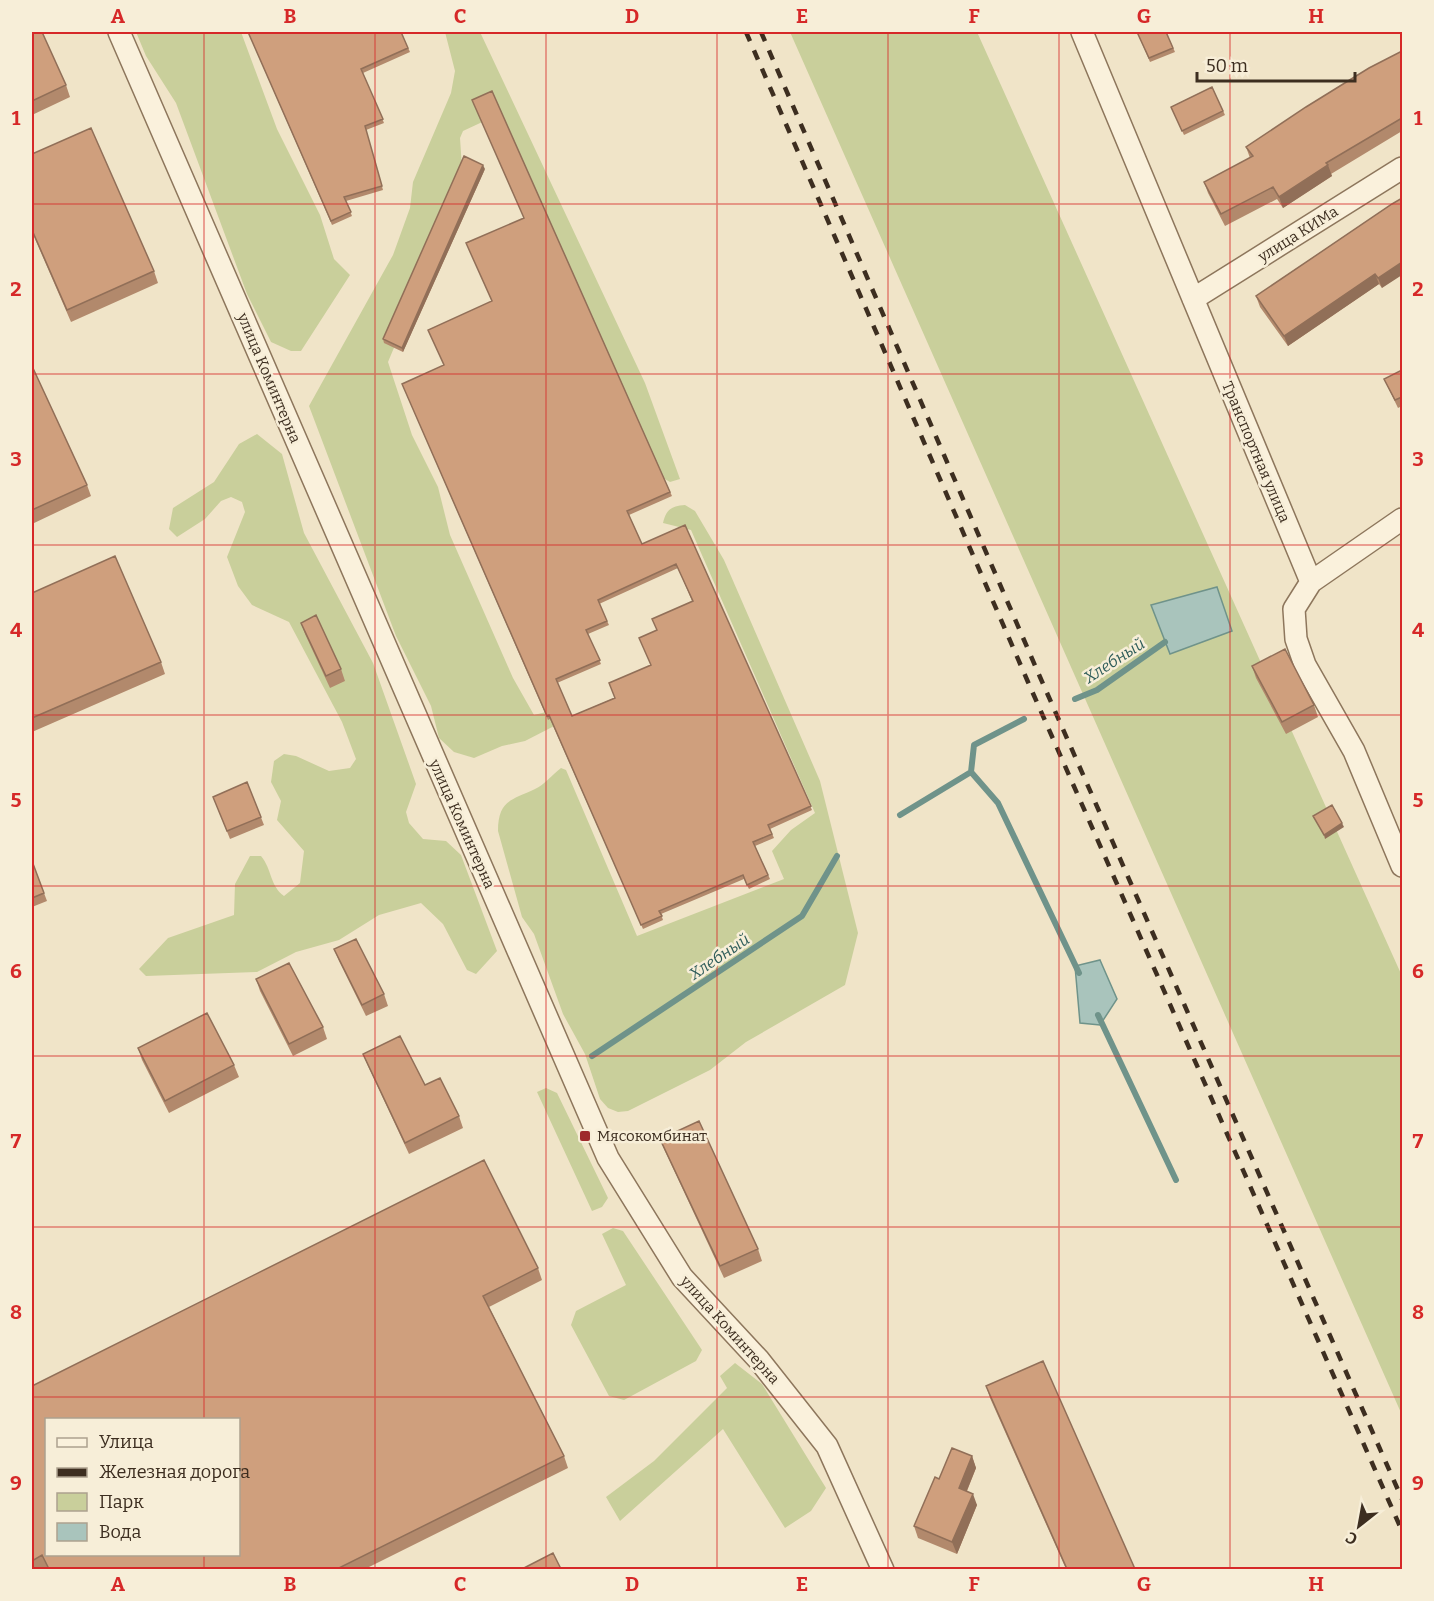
<svg xmlns="http://www.w3.org/2000/svg" width="1434" height="1601" font-family="Bitter,serif">
	<style>
		.green { fill: #c9cf9b }
		.water { fill: #a9c4bc; stroke: #6f938a; stroke-width: 1.5 }
		.lines { fill: none; stroke-linecap: round; stroke-linejoin: round }
		.stream { stroke: #6f938a; stroke-width: 6 }
		.street-casing { stroke: #8d765c; stroke-width: 24 }
		.street { stroke: #faf1dc; stroke-width: 21 }
		.rail { stroke: #3d2e20; stroke-width: 4.5; stroke-dasharray: 10 10; stroke-linecap: butt }
		.wall { fill: #b2896c; fill-rule: evenodd }
		.shaded-wall { fill: #916f58 }
		.building { fill: #cf9f7d; stroke: #916f58; stroke-width: 1.5; fill-rule: evenodd }
		.grid { fill: none; stroke: #d62828; stroke-width: 1.5; stroke-opacity: 0.55 }
		.poi-dot { fill: #9e2a2b; stroke: #f7eed8; stroke-width: 2 }
		.labels { text-anchor: middle; stroke-width: 5; stroke-linejoin: round; paint-order: stroke }
		.street-label { font-size: 15px; fill: #3d2e20; stroke: #f7eed8 }
		.poi-label { font-size: 15px; fill: #3d2e20; stroke: #f7eed8; text-anchor: start }
		.water-label { font-size: 16px; font-style: italic; fill: #2f5d5a; stroke: #f7eed8 }
		.neatline { fill: none; stroke: #d62828; stroke-width: 2 }
		.grid-label { font-size: 20px; text-anchor: middle; font-weight: bold; fill: #d62828 }
	</style>
	<rect width="100%" height="100%" fill="#f0e4c8"/>
	<path class="green" d="M 136,32 L 241,32 L 277,129 L 320,215 L 334,259 L 350,275 L 301,351 L 291,351 L 271,342 L 247,294 L 176,103 L 146,56 Z
		M 445,32 L 480,32 L 645,383 L 680,479 L 670,482 L 656,474 L 493,117 L 463,131 L 460,138 L 463,183 L 388,362 L 412,435 L 438,487 L 450,535 L 513,678 L 534,715 L 554,710 L 560,723 L 525,741 L 502,746 L 474,758 L 454,752 L 439,738 L 431,706 L 396,636 L 309,406 L 393,255 L 410,208 L 413,182 L 451,93 L 455,71 Z
		M 790,32 L 977,32 L 1402,976 L 1402,1415 Z
		M 257,434 L 282,454 L 304,533 L 373,663 L 416,784 L 406,812 L 409,823 L 423,839 L 446,841 L 461,855 L 497,951 L 476,974 L 467,970 L 443,924 L 421,903 L 379,915 L 339,940 L 296,952 L 257,972 L 146,976 L 139,969 L 168,938 L 234,915 L 235,884 L 250,856 L 261,856 C 272,869 270,886 284,896 L 300,883 L 304,851 L 277,820 L 281,801 L 271,782 L 274,761 L 284,754 L 296,756 L 329,771 L 350,768 L 356,759 L 342,722 L 289,622 L 252,605 L 238,586 L 227,557 L 245,512 L 242,502 L 231,497 L 221,501 L 205,519 L 177,537 L 169,529 L 173,508 L 214,482 L 239,444 Z
		M 685,505 L 695,511 L 724,560 L 820,781 L 858,933 L 845,985 L 746,1042 L 710,1070 L 628,1111 L 618,1112 L 608,1108 L 600,1099 L 585,1054 L 563,1014 L 534,934 L 522,917 L 498,831 C 498,800 512,800 535,789 C 544,785 553,774 561,768 L 566,770 L 637,936 L 784,879 L 772,851 L 791,830 L 815,813 L 691,530 L 663,523 C 666,510 671,506 685,505 Z
		M 546,1088 L 557,1093 L 608,1198 L 602,1207 L 592,1211 L 537,1092 Z
		M 613,1228 L 623,1231 L 702,1350 L 696,1361 L 624,1400 L 609,1396 L 571,1325 L 576,1311 L 626,1285 L 602,1234 Z
		M 735,1363 L 762,1384 L 826,1488 L 811,1511 L 785,1528 L 723,1429 L 620,1521 L 606,1497 L 654,1461 L 727,1388 L 720,1376 Z"/>
	<path class="water" d="M 1217,587 L 1232,631 L 1170,654 L 1151,605 Z
		M 1100,960 L 1117,999 L 1100,1025 L 1080,1023 L 1075,966 Z"/>
	<g class="lines">
		<path class="stream" d="M 1075,699 L 1097,690 L 1165,642
			M 971,772 L 998,803 L 1079,973
			M 900,815 L 971,772 L 974,745 L 1024,719
			M 1098,1015 L 1176,1180
			M 592,1056 L 802,916 L 837,856"/>
		<g class="street-casing">
			<path id="street" d="M 119,32 L 608,1158 L 682,1277 L 759,1360 L 827,1446 L 883,1570
				M 1082,32 L 1311,582 L 1294,609 L 1296,639 L 1305,665 L 1354,751 L 1402,866
				M 1193,299 L 1402,168
				M 1311,582 L 1402,519"/>
		</g>
		<use href="#street" class="street"/>
		<path class="rail" d="M 746,32 L 1028,682 L 1402,1531
			M 761,32 L 1040,677 L 1402,1499"/>
	</g>
	<path class="wall" d="M 32,32 L 66,85 L 70,97 L 32,115 Z
		M 248,32 L 401,32 L 410,52 L 363,73 L 384,123 L 366,130 L 383,190 L 346,201 L 352,216 L 332,225 Z
		M 1137,32 L 1166,32 L 1175,52 L 1150,62 Z
		M 1402,51 L 1402,131 L 1331,174 L 1332,176 L 1283,208 L 1277,199 L 1225,226 L 1208,193 L 1204,182 L 1250,158 L 1246,147 Z
		M 1212,87 L 1225,115 L 1184,135 L 1171,107 Z
		M 492,91 L 672,496 L 629,515 L 642,544 L 685,525 L 812,810 L 770,829 L 774,838 L 755,846 L 770,879 L 749,889 L 744,879 L 661,914 L 663,920 L 643,929 L 550,719 L 548,720 L 402,384 L 444,365 L 492,301 L 524,218 ZM 678,568 L 692,601 L 657,630 L 651,665 L 614,698 L 572,716 L 557,683 L 601,664 L 588,634 L 609,625 L 599,604 Z
		M 32,154 L 154,271 L 158,283 L 71,322 L 32,232 Z
		M 485,169 L 403,352 L 384,343 L 383,339 Z
		M 1392,204 L 1382,288 L 1379,284 L 1288,346 L 1260,307 L 1256,296 Z
		M 32,366 L 87,485 L 91,496 L 32,524 Z
		M 1402,370 L 1402,406 L 1398,408 L 1384,379 Z
		M 32,593 L 161,662 L 165,674 L 32,732 Z
		M 301,623 L 341,669 L 345,681 L 330,688 L 305,634 Z
		M 1252,666 L 1314,705 L 1318,717 L 1286,734 L 1256,678 Z
		M 247,782 L 264,825 L 230,839 L 213,797 Z
		M 32,861 L 47,901 L 32,907 Z
		M 334,949 L 384,994 L 388,1006 L 366,1016 L 339,961 Z
		M 256,979 L 323,1027 L 327,1039 L 293,1056 L 260,991 Z
		M 138,1048 L 234,1065 L 239,1077 L 169,1113 L 142,1060 Z
		M 363,1054 L 425,1085 L 459,1116 L 463,1128 L 409,1154 L 368,1066 Z
		M 660,1139 L 758,1249 L 762,1261 L 724,1278 L 665,1151 Z
		M 538,1268 L 542,1280 L 489,1307 L 564,1456 L 568,1468 L 365,1569 L 47,1569 L 46,1567 L 42,1569 L 32,1569 L 32,1386 Z
		M 986,1386 L 1135,1569 L 1066,1569 L 990,1398 Z
		M 972,1456 L 976,1468 L 967,1491 L 977,1505 L 957,1554 L 918,1538 L 914,1526 L 939,1479 Z"/>
	<path class="shaded-wall" d="M 483,165 L 485,169 L 403,352 L 402,348 Z
		M 1328,165 L 1332,176 L 1283,208 L 1279,197 Z
		M 1402,262 L 1402,275 L 1382,288 L 1378,278 Z
		M 1375,274 L 1379,284 L 1288,346 L 1284,336 Z
		M 1342,823 L 1344,827 L 1325,839 L 1324,835 Z
		M 972,1456 L 976,1468 L 963,1500 L 959,1488 Z
		M 973,1494 L 977,1505 L 957,1554 L 952,1542 Z"/>
	<path class="building" d="M 32,32 L 42,32 L 66,85 L 32,101 Z
		M 248,32 L 401,32 L 408,48 L 361,69 L 383,119 L 365,126 L 382,186 L 344,197 L 351,212 L 331,221 Z
		M 1137,32 L 1166,32 L 1173,48 L 1149,58 Z
		M 1402,51 L 1402,118 L 1326,163 L 1328,165 L 1279,197 L 1273,187 L 1221,214 L 1204,182 L 1253,156 L 1246,147 L 1306,107 L 1369,68 Z
		M 1212,87 L 1223,111 L 1182,131 L 1171,107 Z
		M 492,91 L 670,492 L 627,511 L 642,544 L 685,525 L 811,806 L 768,825 L 772,834 L 753,842 L 768,875 L 747,885 L 743,875 L 659,911 L 662,916 L 641,925 L 549,715 L 547,716 L 402,384 L 444,365 L 428,330 L 492,301 L 466,243 L 524,218 L 472,100 ZM 676,564 L 693,601 L 652,619 L 657,630 L 639,638 L 651,665 L 609,683 L 615,698 L 572,716 L 556,679 L 600,660 L 586,630 L 607,621 L 598,600 Z
		M 91,128 L 154,271 L 67,310 L 32,230 L 32,154 Z
		M 464,156 L 483,165 L 402,348 L 383,339 Z
		M 1402,198 L 1402,262 L 1378,278 L 1375,274 L 1284,336 L 1256,296 L 1392,204 Z
		M 32,366 L 87,485 L 32,510 Z
		M 1402,370 L 1402,397 L 1395,400 L 1384,379 Z
		M 115,556 L 161,662 L 32,718 L 32,593 Z
		M 316,615 L 341,669 L 326,676 L 301,623 Z
		M 1285,649 L 1314,705 L 1282,722 L 1252,666 Z
		M 247,782 L 261,817 L 227,831 L 213,797 Z
		M 1332,805 L 1342,823 L 1324,835 L 1313,816 Z
		M 32,861 L 44,893 L 32,898 Z
		M 356,939 L 384,994 L 362,1005 L 334,949 Z
		M 289,963 L 323,1027 L 289,1044 L 256,979 Z
		M 207,1013 L 234,1065 L 165,1101 L 138,1048 Z
		M 400,1036 L 425,1085 L 440,1078 L 459,1116 L 405,1143 L 363,1054 Z
		M 699,1121 L 758,1249 L 720,1266 L 660,1139 Z
		M 484,1160 L 538,1268 L 483,1296 L 564,1456 L 337,1569 L 49,1569 L 42,1555 L 32,1561 L 32,1386 ZM 46,1419 L 238,1419 L 238,1554 L 46,1554 Z
		M 1043,1361 L 1135,1569 L 1067,1569 L 986,1386 Z
		M 952,1448 L 972,1456 L 959,1488 L 973,1494 L 952,1542 L 914,1526 L 935,1477 L 939,1479 Z
		M 553,1553 L 561,1569 L 522,1569 Z"/>
	<path class="grid" d="M 204,32 L 204,1420M 375,32 L 375,1570M 546,32 L 546,1570M 717,32 L 717,1570M 888,32 L 888,1570M 1059,32 L 1059,1570M 1230,32 L 1230,1570M 32,204 L 1402,204M 32,374 L 1402,374M 32,545 L 1402,545M 32,715 L 1402,715M 32,886 L 1402,886M 32,1056 L 1402,1056M 32,1227 L 1402,1227M 32,1397 L 1402,1397M 204,1554 L 204,1570"/>
	<rect class="poi-dot" x="579" y="1130" width="12" height="12" rx="3"/>
	<g class="labels">
		<g class="street-label">
			<text transform="translate(1298 234) rotate(-32)" y="5">улица КИМа</text>
			<text transform="translate(269 378) rotate(67)" y="5">улица Коминтерна</text>
			<text transform="translate(1256 452) rotate(67)" y="5">Транспортная улица</text>
			<text transform="translate(462 824) rotate(66)" y="5">улица Коминтерна</text>
			<text transform="translate(730 1330) rotate(48)" y="5">улица Коминтерна</text>
		</g>
		<g class="poi-label">
			<text x="597" y="1141">Мясокомбинат</text>
		</g>
		<g class="water-label">
			<text transform="translate(1114 660) rotate(-33)" y="6">Хлебный</text>
			<text transform="translate(719 956) rotate(-34)" y="6">Хлебный</text>
		</g>
	</g>
	<rect width="1434" height="1601" fill="none" stroke="#f7eed8" stroke-width="66"/>
	<rect x="45" y="1418" width="195" height="138" fill="#f7eed8" stroke="#ada18e" stroke-width="1.5"/>
	<rect x="57" y="1438" width="30" height="9" fill="#faf1dc" stroke="#ada18e" stroke-width="1.5"/>
	<text x="99" y="1448" font-size="18" fill="#3d2e20">Улица</text>
	<rect x="57" y="1468" width="30" height="9" fill="#3d2e20" stroke="#ada18e" stroke-width="1.5"/>
	<text x="99" y="1478" font-size="18" fill="#3d2e20">Железная дорога</text>
	<rect x="57" y="1493" width="30" height="18" fill="#c9cf9b" stroke="#ada18e" stroke-width="1.5"/>
	<text x="99" y="1508" font-size="18" fill="#3d2e20">Парк</text>
	<rect x="57" y="1523" width="30" height="18" fill="#a9c4bc" stroke="#ada18e" stroke-width="1.5"/>
	<text x="99" y="1538" font-size="18" fill="#3d2e20">Вода</text>
	<g transform="translate(1359 1526) rotate(211)" stroke="#f7eed8" stroke-width="4.5" paint-order="stroke">
	<path d="M0-4.5L10 22L0 15L-10 22Z" fill="#3d2e20"/>
	<text y="-9" font-size="16" font-weight="bold" text-anchor="middle" fill="#3d2e20">С</text>
	</g>
	<path d="M1197 72v9h158v-9" fill="none" stroke="#3d2e20" stroke-width="3"/>
	<text x="1206" y="72" font-size="18" fill="#3d2e20" stroke="#f7eed8" stroke-width="4.5" paint-order="stroke">50 m</text>
	<rect x="33" y="33" width="1368" height="1535" class="neatline"/>
	<g class="grid-label">
		<text x="118" y="23">A</text>
		<text x="290" y="23">B</text>
		<text x="460" y="23">C</text>
		<text x="632" y="23">D</text>
		<text x="802" y="23">E</text>
		<text x="974" y="23">F</text>
		<text x="1144" y="23">G</text>
		<text x="1316" y="23">H</text>
		<text x="16" y="125">1</text>
		<text x="1418" y="125">1</text>
		<text x="16" y="296">2</text>
		<text x="1418" y="296">2</text>
		<text x="16" y="466">3</text>
		<text x="1418" y="466">3</text>
		<text x="16" y="637">4</text>
		<text x="1418" y="637">4</text>
		<text x="16" y="807">5</text>
		<text x="1418" y="807">5</text>
		<text x="16" y="978">6</text>
		<text x="1418" y="978">6</text>
		<text x="16" y="1148">7</text>
		<text x="1418" y="1148">7</text>
		<text x="16" y="1319">8</text>
		<text x="1418" y="1319">8</text>
		<text x="16" y="1490">9</text>
		<text x="1418" y="1490">9</text>
		<text x="118" y="1591">A</text>
		<text x="290" y="1591">B</text>
		<text x="460" y="1591">C</text>
		<text x="632" y="1591">D</text>
		<text x="802" y="1591">E</text>
		<text x="974" y="1591">F</text>
		<text x="1144" y="1591">G</text>
		<text x="1316" y="1591">H</text>
	</g>
</svg>
